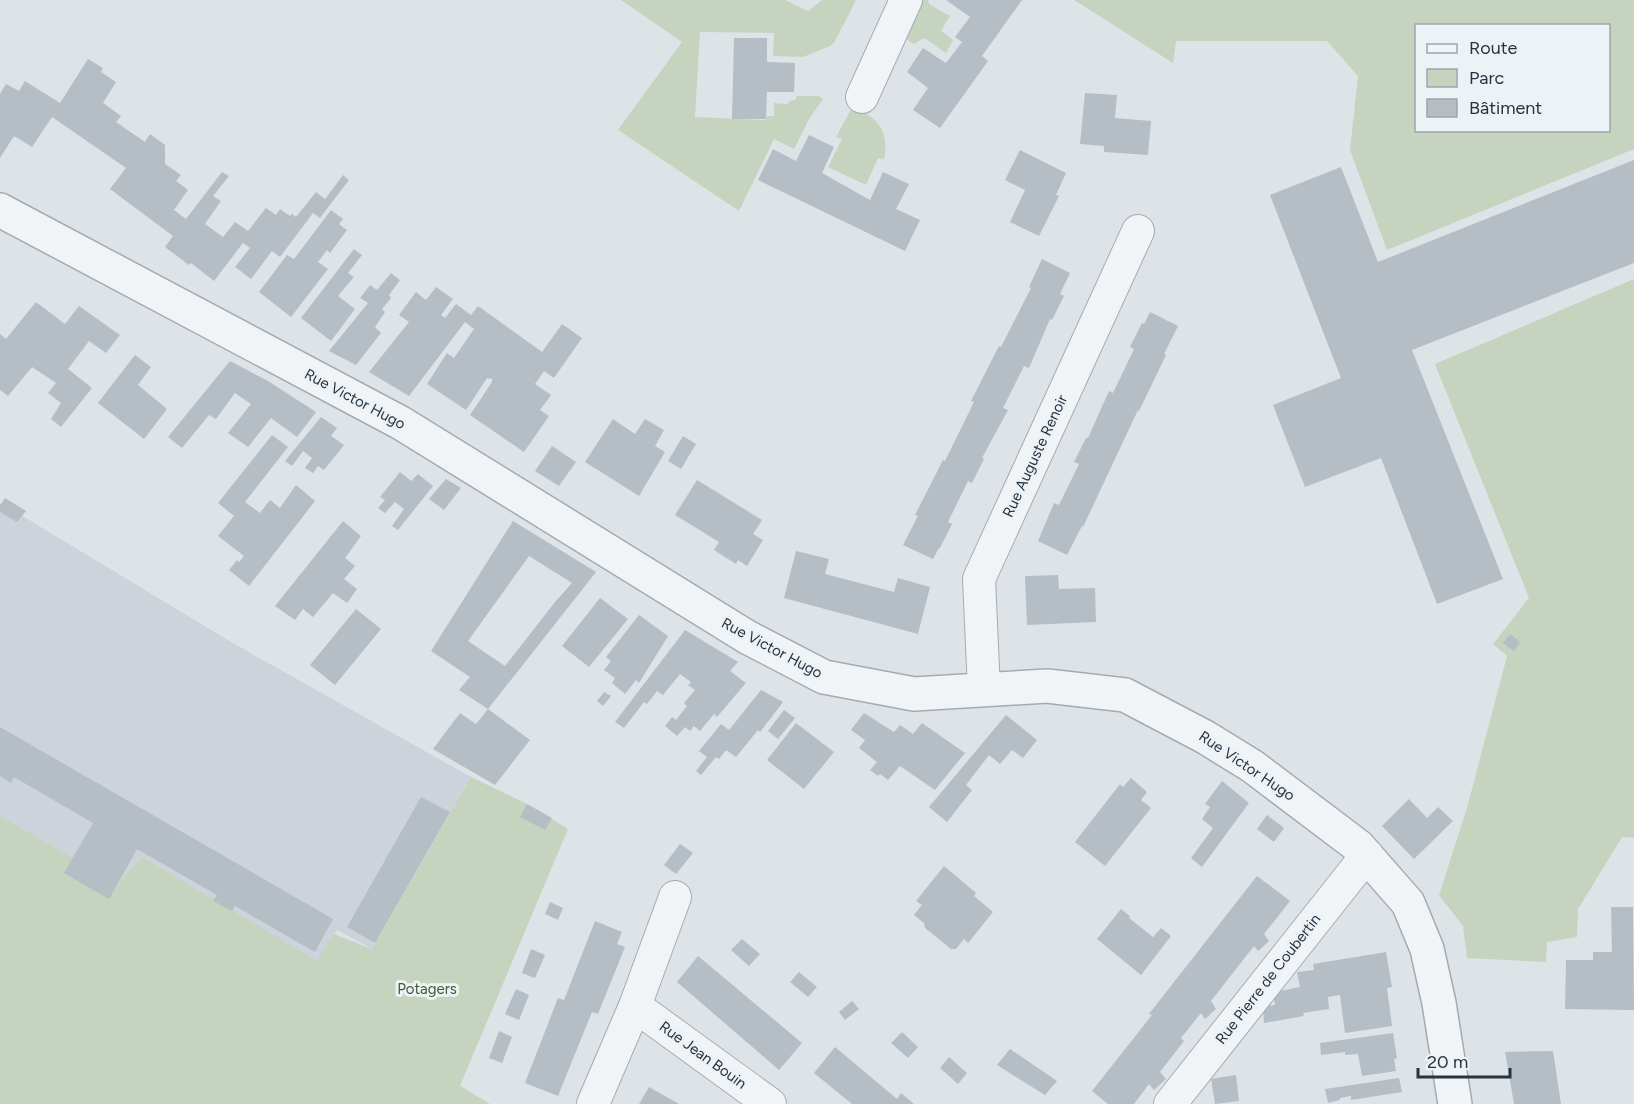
<svg xmlns="http://www.w3.org/2000/svg" width="1634" height="1104" font-family="Figtree,sans-serif">
	<style>
		.built { fill: #ccd3da }
		.green { fill: #c6d3bf; fill-rule: evenodd }
		.building { fill: #b5bdc5; fill-rule: evenodd }
		.lines { fill: none; stroke-linecap: round; stroke-linejoin: round }
		.minor-casing { stroke: #a3abb2; stroke-width: 34 }
		.tertiary-casing { stroke: #a3abb2; stroke-width: 36 }
		.minor { stroke: #f1f4f6; stroke-width: 32 }
		.tertiary { stroke: #f1f4f6; stroke-width: 33 }
		.labels { text-anchor: middle; stroke-width: 6; stroke-linejoin: round; paint-order: stroke }
		.street-label { font-size: 15px; fill: #263340; stroke: #edf2f6 }
		.park-label { font-size: 15px; fill: #405c33; stroke: #edf2f6 }
	</style>
	<rect width="100%" height="100%" fill="#dee3e8"/>
	<path class="built" d="M 6,506 L 231,642 L 471,777 L 372,949 L 337,930 L 317,962 L 142,857 L 116,886 L 76,859 L 0,816 L 0,514 Z"/>
	<path class="green" d="M 621,0 L 785,0 L 808,11 L 822,0 L 856,0 L 834,43 L 828,47 L 803,57 L 773,56 L 774,33 L 700,32 L 695,117 L 766,120 L 767,116 L 774,116 L 774,103 L 787,104 L 790,101 L 795,100 L 797,96 L 819,96 L 823,99 L 809,119 L 794,149 L 774,139 L 739,211 L 618,130 L 682,42 Z
		M 923,0 L 928,0 L 929,4 L 950,16 L 941,31 L 953,40 L 946,53 L 924,38 L 914,44 L 906,39 Z
		M 1074,0 L 1634,0 L 1634,149 L 1387,250 L 1350,150 L 1358,76 L 1327,41 L 1176,41 L 1173,63 ZM 1416,26 L 1608,26 L 1608,130 L 1416,130 Z
		M 853,106 C 877,118 890,130 884,159 L 878,158 L 866,185 L 828,167 L 842,139 L 836,137 Z
		M 1634,279 L 1634,838 L 1622,837 L 1578,909 L 1577,937 L 1547,942 L 1546,962 L 1467,958 L 1463,926 L 1439,895 L 1467,808 L 1507,656 L 1493,644 L 1529,598 L 1435,364 Z
		M 471,777 L 527,804 L 568,829 L 460,1086 L 490,1104 L 0,1104 L 0,816 L 76,859 L 116,886 L 142,857 L 317,961 L 334,934 L 372,949 Z"/>
	<path class="building" d="M 946,0 L 1022,0 L 982,56 L 988,61 L 940,128 L 913,110 L 928,88 L 907,72 L 923,48 L 946,63 L 962,42 L 955,37 L 970,17 Z
		M 734,38 L 767,38 L 767,62 L 795,63 L 794,92 L 767,92 L 766,119 L 732,119 Z
		M 88,59 L 103,68 L 101,72 L 116,82 L 103,103 L 121,116 L 116,122 L 145,142 L 150,134 L 165,145 L 165,164 L 181,175 L 176,181 L 188,190 L 174,210 L 186,219 L 222,172 L 229,176 L 213,196 L 221,201 L 205,224 L 223,237 L 235,222 L 248,231 L 266,208 L 276,215 L 280,209 L 290,216 L 292,214 L 296,217 L 316,192 L 325,199 L 343,175 L 349,180 L 320,218 L 313,213 L 280,257 L 272,251 L 251,279 L 235,267 L 250,248 L 243,243 L 214,281 L 191,263 L 189,265 L 165,247 L 173,236 L 110,189 L 126,168 L 52,117 L 32,147 L 14,136 L 0,158 L 0,94 L 6,84 L 19,91 L 25,81 L 60,103 Z
		M 1085,93 L 1117,95 L 1115,118 L 1151,121 L 1148,155 L 1104,152 L 1104,146 L 1080,144 Z
		M 809,135 L 834,147 L 822,173 L 870,200 L 883,172 L 909,184 L 896,209 L 920,220 L 905,251 L 758,180 L 773,149 L 796,161 Z
		M 1020,150 L 1066,173 L 1056,195 L 1059,196 L 1039,236 L 1010,222 L 1025,190 L 1005,180 Z
		M 1634,160 L 1634,263 L 1412,350 L 1503,579 L 1437,604 L 1381,458 L 1305,487 L 1273,405 L 1341,378 L 1270,195 L 1341,167 L 1378,262 Z
		M 331,210 L 343,219 L 339,224 L 347,230 L 330,253 L 327,250 L 318,262 L 328,269 L 291,317 L 259,292 L 287,255 L 294,259 Z
		M 354,249 L 362,255 L 348,273 L 354,277 L 338,296 L 355,309 L 331,341 L 301,318 Z
		M 1042,259 L 1070,273 L 1060,294 L 1064,296 L 1052,320 L 1050,319 L 1029,368 L 1024,366 L 1003,408 L 1008,410 L 982,458 L 984,459 L 972,483 L 968,481 L 948,522 L 952,524 L 940,548 L 939,548 L 933,559 L 903,545 L 918,516 L 915,515 L 943,460 L 945,461 L 974,402 L 971,401 L 999,346 L 1001,347 L 1031,288 L 1029,287 Z
		M 391,273 L 400,280 L 389,295 L 391,298 L 382,309 L 385,312 L 375,327 L 381,333 L 356,365 L 329,351 L 368,303 L 360,298 L 370,285 L 377,290 Z
		M 436,287 L 453,299 L 441,315 L 445,318 L 456,304 L 471,315 L 478,306 L 542,352 L 562,324 L 582,338 L 554,378 L 544,371 L 535,384 L 551,395 L 540,410 L 549,416 L 524,452 L 470,415 L 492,382 L 492,378 L 491,379 L 487,378 L 466,410 L 427,384 L 447,353 L 454,358 L 474,329 L 465,322 L 409,396 L 369,372 L 409,322 L 399,315 L 416,292 L 426,300 Z
		M 36,302 L 65,324 L 79,306 L 120,335 L 106,353 L 89,341 L 68,369 L 92,388 L 61,427 L 51,419 L 61,403 L 48,393 L 56,383 L 32,367 L 8,396 L 0,390 L 0,334 L 6,339 Z
		M 1150,312 L 1178,326 L 1164,354 L 1166,355 L 1139,411 L 1138,410 L 1083,527 L 1082,526 L 1067,555 L 1038,541 L 1054,503 L 1059,505 L 1079,464 L 1074,462 L 1086,438 L 1088,438 L 1109,391 L 1113,393 L 1134,349 L 1130,347 L 1142,323 L 1144,324 Z
		M 135,355 L 151,367 L 138,385 L 167,409 L 144,439 L 98,403 Z
		M 230,361 L 268,381 L 316,412 L 297,437 L 271,418 L 248,447 L 228,433 L 251,404 L 235,393 L 216,419 L 209,415 L 182,448 L 168,437 Z
		M 321,417 L 337,428 L 331,436 L 344,445 L 324,470 L 318,466 L 313,473 L 305,468 L 312,458 L 303,451 L 292,466 L 285,461 Z
		M 613,419 L 635,434 L 645,419 L 664,430 L 655,446 L 665,452 L 639,496 L 585,462 Z
		M 272,435 L 288,447 L 245,502 L 260,513 L 270,500 L 280,508 L 296,485 L 315,501 L 249,586 L 229,570 L 237,560 L 239,562 L 244,556 L 218,536 L 234,516 L 218,503 Z
		M 683,436 L 696,444 L 681,469 L 668,461 Z
		M 552,446 L 576,462 L 559,486 L 535,471 Z
		M 400,472 L 411,481 L 418,474 L 433,486 L 398,530 L 392,526 L 404,509 L 395,502 L 385,513 L 378,508 L 385,500 L 380,497 Z
		M 446,479 L 461,488 L 444,510 L 429,499 Z
		M 697,480 L 762,520 L 753,534 L 763,540 L 747,566 L 738,560 L 736,564 L 714,550 L 719,542 L 675,515 Z
		M 5,498 L 26,511 L 17,522 L 0,512 L 0,505 Z
		M 343,521 L 361,536 L 345,558 L 355,566 L 344,579 L 357,589 L 347,603 L 333,593 L 313,617 L 303,609 L 295,620 L 275,606 Z
		M 513,521 L 596,572 L 488,709 L 530,740 L 495,785 L 433,749 L 460,713 L 476,724 L 488,709 L 459,690 L 470,677 L 431,651 ZM 529,556 L 572,583 L 555,602 L 505,666 L 468,641 Z
		M 796,551 L 829,559 L 825,574 L 894,592 L 898,578 L 930,587 L 918,634 L 784,598 Z
		M 1058,575 L 1059,589 L 1095,588 L 1096,622 L 1027,625 L 1025,576 Z
		M 600,598 L 628,619 L 589,667 L 562,646 Z
		M 356,609 L 381,629 L 335,685 L 310,665 Z
		M 639,615 L 668,636 L 639,683 L 636,680 L 625,694 L 612,683 L 615,678 L 604,670 L 611,661 L 606,657 Z
		M 685,630 L 738,662 L 730,671 L 746,683 L 717,717 L 714,714 L 700,731 L 694,726 L 690,731 L 685,727 L 677,736 L 665,726 L 672,717 L 676,720 L 687,706 L 684,703 L 695,690 L 688,685 L 691,682 L 680,674 L 663,695 L 657,691 L 647,704 L 644,702 L 624,728 L 615,722 Z
		M 1510,634 L 1520,642 L 1514,651 L 1503,643 Z
		M 761,690 L 783,702 L 760,732 L 758,730 L 736,757 L 726,750 L 719,759 L 716,757 L 701,775 L 696,771 L 707,757 L 699,751 L 721,724 L 729,730 Z
		M 604,692 L 611,696 L 603,706 L 597,701 Z
		M 784,710 L 795,718 L 778,739 L 768,731 Z
		M 864,713 L 894,732 L 900,725 L 913,734 L 922,723 L 965,753 L 935,790 L 900,766 L 888,780 L 880,774 L 878,776 L 870,770 L 877,762 L 859,748 L 865,740 L 851,730 Z
		M 1006,715 L 1037,740 L 1023,758 L 1012,750 L 1000,764 L 989,755 L 966,785 L 972,790 L 947,822 L 929,807 Z
		M 796,723 L 834,752 L 804,789 L 767,760 Z
		M 0,727 L 333,919 L 315,952 L 235,906 L 232,911 L 213,901 L 217,895 L 137,849 L 109,899 L 64,873 L 93,823 L 14,777 L 11,783 L 0,776 Z
		M 1131,778 L 1147,792 L 1141,800 L 1151,808 L 1105,866 L 1075,842 L 1120,784 L 1123,787 Z
		M 1222,781 L 1249,803 L 1202,867 L 1191,858 L 1213,828 L 1202,819 L 1210,807 L 1205,804 Z
		M 421,797 L 450,812 L 375,943 L 347,927 Z
		M 1409,799 L 1427,818 L 1438,807 L 1453,821 L 1414,859 L 1382,826 Z
		M 527,804 L 552,818 L 545,830 L 520,817 Z
		M 1267,815 L 1284,828 L 1274,842 L 1257,829 Z
		M 680,844 L 693,853 L 676,874 L 664,865 Z
		M 944,866 L 976,893 L 974,896 L 993,912 L 968,943 L 964,939 L 956,949 L 951,949 L 925,928 L 924,923 L 914,915 L 922,905 L 916,901 Z
		M 1257,876 L 1290,901 L 1264,934 L 1269,941 L 1258,951 L 1254,946 L 1211,1001 L 1216,1009 L 1205,1019 L 1201,1013 L 1181,1038 L 1184,1041 L 1160,1072 L 1166,1079 L 1154,1090 L 1149,1084 L 1134,1104 L 1108,1104 L 1092,1091 L 1152,1015 L 1149,1014 Z
		M 550,902 L 563,908 L 558,920 L 545,914 Z
		M 1611,907 L 1633,907 L 1634,1010 L 1565,1009 L 1566,960 L 1593,960 L 1593,952 L 1612,952 Z
		M 1121,909 L 1130,916 L 1129,918 L 1153,937 L 1161,928 L 1171,936 L 1141,975 L 1097,939 Z
		M 595,921 L 622,932 L 617,944 L 625,947 L 598,1014 L 592,1012 L 558,1096 L 525,1083 L 558,998 L 564,1000 Z
		M 742,939 L 760,954 L 749,966 L 731,950 Z
		M 531,949 L 545,955 L 535,978 L 522,973 Z
		M 1386,952 L 1392,987 L 1387,988 L 1392,1026 L 1345,1033 L 1340,995 L 1328,997 L 1329,1009 L 1303,1013 L 1304,1016 L 1264,1023 L 1263,1007 L 1275,1005 L 1273,994 L 1275,992 L 1300,987 L 1297,972 L 1314,970 L 1313,964 Z
		M 698,956 L 802,1043 L 779,1070 L 677,982 Z
		M 799,972 L 817,987 L 808,997 L 790,982 Z
		M 516,989 L 529,995 L 519,1020 L 505,1014 Z
		M 852,1001 L 859,1009 L 845,1020 L 839,1012 Z
		M 499,1031 L 512,1037 L 502,1063 L 489,1058 Z
		M 902,1032 L 918,1047 L 908,1058 L 891,1043 Z
		M 1393,1033 L 1397,1058 L 1394,1059 L 1396,1071 L 1362,1076 L 1358,1054 L 1345,1055 L 1345,1052 L 1321,1055 L 1320,1043 Z
		M 835,1047 L 897,1099 L 901,1093 L 914,1104 L 852,1104 L 814,1073 Z
		M 1010,1049 L 1057,1081 L 1045,1095 L 997,1065 Z
		M 1553,1051 L 1561,1104 L 1514,1104 L 1505,1052 Z
		M 949,1057 L 967,1073 L 958,1084 L 940,1068 Z
		M 1236,1075 L 1239,1101 L 1215,1104 L 1211,1079 Z
		M 1399,1078 L 1402,1092 L 1351,1100 L 1351,1096 L 1340,1098 L 1340,1100 L 1328,1103 L 1325,1089 Z
		M 649,1087 L 679,1104 L 639,1104 Z"/>
	<g class="lines">
		<g class="minor-casing">
			<path id="minor" d="M 862,97 L 906,0
				M 984,690 L 979,579 L 1138,231
				M 635,1006 L 770,1104
				M 593,1104 L 635,1006 L 675,897
				M 1170,1104 L 1367,855"/>
		</g>
		<g class="tertiary-casing">
			<path id="tertiary" d="M 0,210 L 401,423 L 747,637 L 824,677 L 914,694 L 1047,686 L 1125,695 L 1205,737 L 1252,766 L 1358,846 L 1408,903 L 1427,949 L 1439,1003 L 1455,1104"/>
		</g>
		<use href="#minor" class="minor"/>
		<use href="#tertiary" class="tertiary"/>
	</g>
	<g class="labels">
		<g class="street-label">
			<text transform="translate(355 399) rotate(28)" y="5">Rue Victor Hugo</text>
			<text transform="translate(1035 456) rotate(-65)" y="5">Rue Auguste Renoir</text>
			<text transform="translate(772 648) rotate(28)" y="5">Rue Victor Hugo</text>
			<text transform="translate(1247 766) rotate(34)" y="5">Rue Victor Hugo</text>
			<text transform="translate(1268 979) rotate(-52)" y="5">Rue Pierre de Coubertin</text>
			<text transform="translate(703 1055) rotate(36)" y="5">Rue Jean Bouin</text>
		</g>
		<g class="park-label">
			<text x="427" y="994">Potagers</text>
		</g>
	</g>
	<rect x="1415" y="24" width="195" height="108" fill="#edf2f6" stroke="#9da6ad" stroke-width="1.5"/>
	<rect x="1427" y="44" width="30" height="9" fill="#f1f4f6" stroke="#9da6ad" stroke-width="1.5"/>
	<text x="1469" y="54" font-size="18" fill="#263340">Route</text>
	<rect x="1427" y="69" width="30" height="18" fill="#c6d3bf" stroke="#9da6ad" stroke-width="1.5"/>
	<text x="1469" y="84" font-size="18" fill="#263340">Parc</text>
	<rect x="1427" y="99" width="30" height="18" fill="#b5bdc5" stroke="#9da6ad" stroke-width="1.5"/>
	<text x="1469" y="114" font-size="18" fill="#263340">Bâtiment</text>
	<path d="M1418 1068v9h92v-9" fill="none" stroke="#263340" stroke-width="3"/>
	<text x="1427" y="1068" font-size="18" fill="#263340" stroke="#edf2f6" stroke-width="4.5" paint-order="stroke">20 m</text>
</svg>
